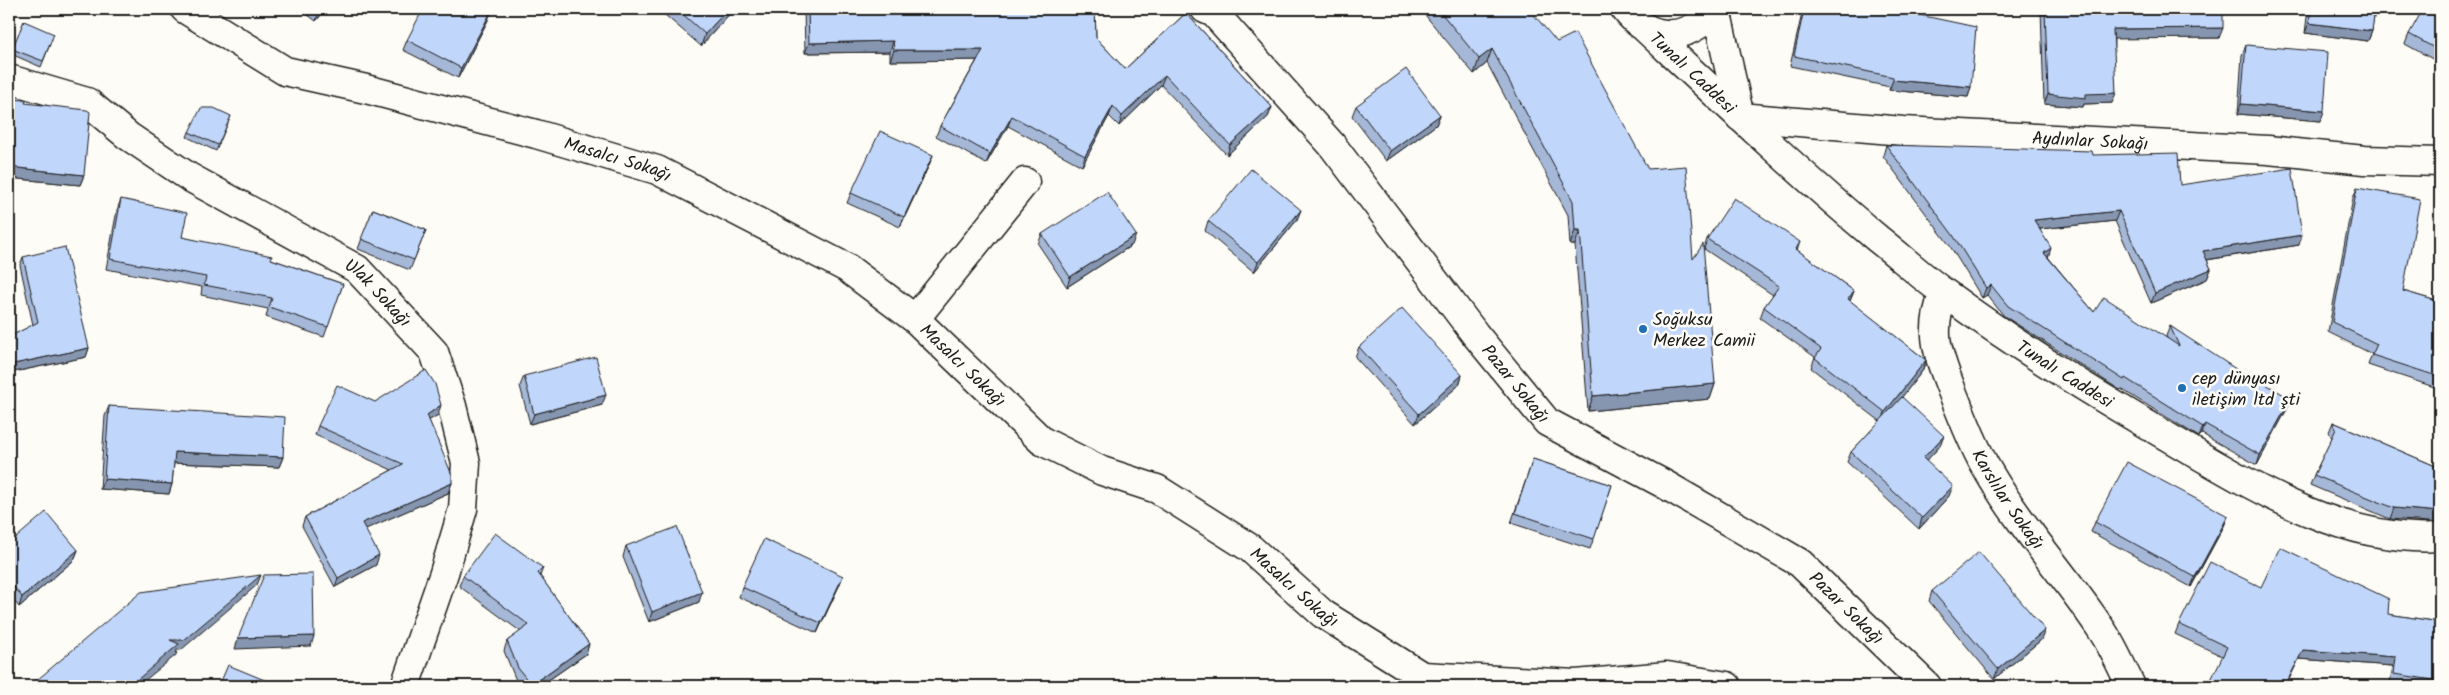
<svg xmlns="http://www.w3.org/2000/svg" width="2449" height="695" font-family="Kalam,sans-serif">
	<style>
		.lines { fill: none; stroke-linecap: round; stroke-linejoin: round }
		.street-casing { stroke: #1c1c1c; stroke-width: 31 }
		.secondary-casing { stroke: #1c1c1c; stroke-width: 31 }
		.street { stroke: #fdfcf7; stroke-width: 28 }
		.secondary { stroke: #fdfcf7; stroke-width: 28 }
		.wall { fill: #a6b8d8; stroke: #1c1c1c }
		.shaded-wall { fill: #8796b0; stroke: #1c1c1c }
		.building { fill: #c1d6fb; stroke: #1c1c1c }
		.poi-dot { fill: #1f6fb2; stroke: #fdfcf7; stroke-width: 2 }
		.labels { text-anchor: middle; stroke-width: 5; stroke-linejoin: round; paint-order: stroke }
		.street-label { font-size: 18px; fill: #1c1c1c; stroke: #fdfcf7 }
		.poi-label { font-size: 18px; fill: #1c1c1c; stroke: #fdfcf7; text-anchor: start }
	</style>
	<rect width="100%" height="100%" fill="#fdfcf7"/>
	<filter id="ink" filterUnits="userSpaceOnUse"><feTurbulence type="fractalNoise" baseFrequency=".02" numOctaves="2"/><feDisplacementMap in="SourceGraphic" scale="10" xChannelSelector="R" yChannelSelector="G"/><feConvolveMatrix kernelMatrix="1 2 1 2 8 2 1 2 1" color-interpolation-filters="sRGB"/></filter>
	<g filter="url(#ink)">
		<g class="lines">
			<g class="street-casing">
				<g id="street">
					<path id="s1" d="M 185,9 L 285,71 L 366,89 L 536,134 L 657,170 L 847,268 L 915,319 L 1042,441 L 1102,471 L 1157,489 L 1250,548 L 1323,614 L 1422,676 L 1576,684 L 1667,676 L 1727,686"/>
					<path id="s2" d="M 1205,9 L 1214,13 L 1332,145 L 1475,334 L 1547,422 L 1664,484 L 1800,563 L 1927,686"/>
					<path id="s3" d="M 9,79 L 87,102 L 128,136 L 189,177 L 357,269 L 434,352 L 452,406 L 466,463 L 463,509 L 444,573 L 405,686"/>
					<path id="s4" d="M 1740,117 L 1903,131 L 2268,150 L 2364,160 L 2440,162"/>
					<path id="s5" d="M 1944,293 C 1928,332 1938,354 1952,391 C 1963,418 1973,446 1988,471 C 2021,528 2067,577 2103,632 C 2114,649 2122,668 2131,686"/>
					<path d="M 915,319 L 1025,182"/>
				</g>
			</g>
			<g class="secondary-casing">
				<g id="secondary">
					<path d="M 1625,9 C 1650,43 1689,42 1715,9"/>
					<path d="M 1716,9 L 1740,117"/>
					<path id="s6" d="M 1646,29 C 1722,100 1798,172 1878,239 C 1901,257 1922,277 1946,294 C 2018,347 2095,394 2173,440 C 2254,487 2342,543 2440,537"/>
				</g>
			</g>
			<use href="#street" class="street"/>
			<use href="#secondary" class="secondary"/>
		</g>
		<path class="wall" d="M 300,9 L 326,9 L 316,21 Z
			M 658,9 L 734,9 L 701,46 Z
			M 804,9 L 1095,9 L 1096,38 L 1125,69 L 1186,13 L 1272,107 L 1268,117 L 1227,155 L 1161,85 L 1119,126 L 1109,116 L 1082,166 L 1008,126 L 986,164 L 936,136 L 940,126 L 977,60 L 890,61 L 890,52 L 805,53 Z
			M 1420,9 L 1529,9 L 1693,259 L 1715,384 L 1710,399 L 1588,411 L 1575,245 L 1570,245 L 1568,215 L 1487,63 L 1474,74 Z
			M 1803,9 L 1891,9 L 1971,87 L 1968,97 L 1889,90 L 1890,87 L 1790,66 Z
			M 2041,9 L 2223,9 L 2219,38 L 2114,38 L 2112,103 L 2084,104 L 2083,107 L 2044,104 Z
			M 2308,9 L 2375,9 L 2372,31 L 2368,41 L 2305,33 Z
			M 2440,9 L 2440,63 L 2405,44 L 2409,34 Z
			M 488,20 L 458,78 L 403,50 L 407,40 Z
			M 24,21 L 52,39 L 41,67 L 11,54 Z
			M 2246,45 L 2321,121 L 2238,114 L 2242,55 Z
			M 9,99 L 25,103 L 84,175 L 80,185 L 9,178 Z
			M 1356,106 L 1440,115 L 1436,125 L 1386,161 L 1352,116 Z
			M 231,116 L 216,151 L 187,137 L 189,132 Z
			M 1886,145 L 2093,155 L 2180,185 L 2299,245 L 2207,260 L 2211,269 L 2207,279 L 2151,303 L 2115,221 L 2040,229 L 2048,257 L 2094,312 L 2167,338 L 2166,336 L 2170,326 L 2287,409 L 2257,465 L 2202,434 L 2199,437 L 2121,389 L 2120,390 L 2004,316 L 1987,295 L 1982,298 L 1950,246 L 1883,156 Z
			M 933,155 L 929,165 L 900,227 L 847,203 L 851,193 Z
			M 2357,188 L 2403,291 L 2440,302 L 2440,389 L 2368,365 L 2372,354 L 2328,332 L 2353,198 Z
			M 121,199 L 182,237 L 271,259 L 343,284 L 324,337 L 266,317 L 268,309 L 201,295 L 202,287 L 106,269 L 117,210 Z
			M 373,209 L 426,230 L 410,270 L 358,249 Z
			M 1297,220 L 1254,272 L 1205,231 L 1208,221 Z
			M 1042,234 L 1132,245 L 1067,287 L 1038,244 Z
			M 1707,239 L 1800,242 L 1797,250 L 1854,291 L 1850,301 L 1926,360 L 1923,370 L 1900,399 L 1940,446 L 1926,461 L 1949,496 L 1919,529 L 1847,462 L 1851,452 L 1880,421 L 1811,368 L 1815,357 L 1760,318 L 1764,307 L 1773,295 L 1704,249 Z
			M 23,257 L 89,348 L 86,357 L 9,373 L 9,337 L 33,325 L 20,265 Z
			M 1359,347 L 1462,375 L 1459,385 L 1415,424 L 1355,357 Z
			M 524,376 L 602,405 L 530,424 L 520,386 Z
			M 375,402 L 438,415 L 429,420 L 452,483 L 448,493 L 365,529 L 376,565 L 335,587 L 302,526 L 305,517 L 392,470 L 315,435 L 318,426 Z
			M 109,406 L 283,457 L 279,467 L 174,463 L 172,484 L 169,494 L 100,489 L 105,416 Z
			M 2333,422 L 2440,468 L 2390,519 L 2310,485 L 2314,475 L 2332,438 L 2329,432 Z
			M 1533,459 L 1612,485 L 1590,549 L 1511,523 Z
			M 2228,516 L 2224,526 L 2191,587 L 2091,532 L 2095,522 Z
			M 9,544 L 78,550 L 74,560 L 19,607 L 9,595 Z
			M 626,546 L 699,602 L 649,622 L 623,557 Z
			M 543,568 L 540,576 L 589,644 L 586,654 L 540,686 L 520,686 L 515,678 L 504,651 L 507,641 L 521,632 L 459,586 L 463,576 Z
			M 843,576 L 839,586 L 817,633 L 739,597 L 742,587 Z
			M 2261,587 L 2388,614 L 2440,622 L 2440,686 L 2409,686 L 2390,683 L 2393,666 L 2299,659 L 2222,656 L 2175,634 L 2179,624 Z
			M 1932,591 L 2041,640 L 1994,679 L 1929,601 Z"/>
		<path class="shaded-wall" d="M 321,9 L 326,9 L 316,21 L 319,11 Z
			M 728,9 L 734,9 L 701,46 L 705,34 Z
			M 492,10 L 488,20 L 458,78 L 461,68 Z
			M 2309,23 L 2372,31 L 2368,41 L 2305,33 Z
			M 2223,28 L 2219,38 L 2110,39 L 2113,29 Z
			M 893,41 L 890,52 L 805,53 L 809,43 Z
			M 1492,49 L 1487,63 L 1474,74 L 1479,59 Z
			M 894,50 L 983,50 L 979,60 L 890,61 Z
			M 1165,75 L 1161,85 L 1119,126 L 1122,116 Z
			M 1893,80 L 1971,87 L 1968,97 L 1889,90 Z
			M 2116,93 L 2112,103 L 2084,104 L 2083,107 L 2044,104 L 2048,94 Z
			M 2241,104 L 2324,111 L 2321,121 L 2238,114 Z
			M 1113,106 L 1109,116 L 1082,166 L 1085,156 Z
			M 1272,107 L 1268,117 L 1227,155 L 1230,145 Z
			M 1440,115 L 1436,125 L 1386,161 L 1390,151 Z
			M 1012,116 L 1008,126 L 986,164 L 990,154 Z
			M 9,142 L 12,142 L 9,151 Z
			M 933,155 L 929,165 L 900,227 L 904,217 Z
			M 9,167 L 84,175 L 80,185 L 9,178 Z
			M 1301,210 L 1297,220 L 1254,272 L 1258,262 Z
			M 2119,211 L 2115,221 L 2030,230 L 2034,220 Z
			M 1575,230 L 1580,230 L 1575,245 L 1570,245 Z
			M 1136,235 L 1132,245 L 1067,287 L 1070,277 Z
			M 2302,235 L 2299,245 L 2199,261 L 2203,251 Z
			M 2051,248 L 2048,258 L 2044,253 Z
			M 2211,269 L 2207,279 L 2151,303 L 2155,293 Z
			M 1991,285 L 1987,295 L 1982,298 L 1986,288 Z
			M 1854,291 L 1850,301 L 1848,299 Z
			M 89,348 L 86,357 L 9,373 L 9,365 Z
			M 1926,360 L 1923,370 L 1882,423 L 1885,412 Z
			M 1462,375 L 1459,385 L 1415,424 L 1419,414 Z
			M 1715,384 L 1710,399 L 1588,411 L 1593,396 Z
			M 606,395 L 602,405 L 530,424 L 534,414 Z
			M 2291,399 L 2287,409 L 2257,465 L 2260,455 Z
			M 441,405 L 438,415 L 423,424 L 427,415 Z
			M 2205,424 L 2202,434 L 2199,437 L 2203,427 Z
			M 1944,436 L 1940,446 L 1920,468 L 1923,458 Z
			M 175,452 L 283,457 L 279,467 L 171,463 Z
			M 104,479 L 172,484 L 169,494 L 100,489 Z
			M 452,483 L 448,493 L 359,532 L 362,523 Z
			M 1953,486 L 1949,496 L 1919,529 L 1922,518 Z
			M 2394,508 L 2440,512 L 2440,523 L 2390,519 Z
			M 2228,516 L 2224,526 L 2191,587 L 2195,577 Z
			M 78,550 L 74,560 L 19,607 L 22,597 Z
			M 379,555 L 376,565 L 335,587 L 338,578 Z
			M 261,575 L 257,585 L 181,650 L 177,650 L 176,655 L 138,686 L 130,686 L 170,640 Z
			M 843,576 L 839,586 L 817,633 L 821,623 Z
			M 702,592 L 699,602 L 649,622 L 652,612 Z
			M 2045,630 L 2041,640 L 1994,679 L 1998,669 Z
			M 314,636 L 311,646 L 235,649 L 238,638 Z
			M 589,644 L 586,654 L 540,686 L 530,686 L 531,685 Z
			M 2303,650 L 2396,657 L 2393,666 L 2299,659 L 2286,686 L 2285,686 Z"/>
		<path class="building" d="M 423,9 L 489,9 L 492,10 L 461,68 L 407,40 Z
			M 677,9 L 728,9 L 705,34 Z
			M 808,9 L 1095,9 L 1096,38 L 1125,69 L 1186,13 L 1272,107 L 1230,145 L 1165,75 L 1122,116 L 1113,106 L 1085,156 L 1012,116 L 990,154 L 940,126 L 983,50 L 894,50 L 893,41 L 809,43 Z
			M 1438,9 L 1529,9 L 1557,42 L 1575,33 L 1648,169 L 1686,166 L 1693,259 L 1703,244 L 1715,384 L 1593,396 L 1580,230 L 1575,230 L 1573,201 L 1492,49 L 1479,59 Z
			M 1804,9 L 1891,9 L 1976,27 L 1971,87 L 1893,80 L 1893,77 L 1794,56 Z
			M 2045,9 L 2223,9 L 2223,28 L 2113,29 L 2116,93 L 2086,94 L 2086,98 L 2048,94 Z
			M 2311,9 L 2375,9 L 2372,31 L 2309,23 Z
			M 2423,9 L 2440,9 L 2440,51 L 2409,34 Z
			M 24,21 L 54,34 L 43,61 L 12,49 Z
			M 2246,45 L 2328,52 L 2324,111 L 2241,104 Z
			M 1406,69 L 1440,115 L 1390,151 L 1356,106 Z
			M 9,99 L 26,100 L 25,103 L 87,110 L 90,112 L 84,175 L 9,167 L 12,142 L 9,142 Z
			M 201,108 L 214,108 L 231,116 L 218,145 L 189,132 Z
			M 880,131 L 933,155 L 904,217 L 851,193 Z
			M 1886,145 L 2092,151 L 2093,155 L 2178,153 L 2180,185 L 2292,168 L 2302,235 L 2203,251 L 2211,269 L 2155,293 L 2119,211 L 2034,220 L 2051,248 L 2044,253 L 2094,312 L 2104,297 L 2179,346 L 2170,326 L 2245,375 L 2247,373 L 2291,399 L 2260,455 L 2205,424 L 2203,427 L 2125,378 L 2124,380 L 2008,306 L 1991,285 L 1986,288 L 1953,235 Z
			M 1251,169 L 1301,210 L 1258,262 L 1208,221 Z
			M 2357,188 L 2420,199 L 2403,291 L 2440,302 L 2440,377 L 2372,355 L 2377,344 L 2332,322 Z
			M 1107,192 L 1136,235 L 1070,277 L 1042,234 Z
			M 1734,198 L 1800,242 L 1796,249 L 1854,291 L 1848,299 L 1926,360 L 1885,412 L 1815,358 L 1821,349 L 1764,307 L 1779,286 L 1707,239 Z
			M 121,199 L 187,213 L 182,237 L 272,256 L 271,259 L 343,284 L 328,327 L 269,307 L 272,298 L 204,285 L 206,277 L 110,259 Z
			M 373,209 L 426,230 L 414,260 L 361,239 Z
			M 65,247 L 89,348 L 9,365 L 9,337 L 38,322 L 23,257 Z
			M 1402,308 L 1462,375 L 1419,414 L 1359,347 Z
			M 596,357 L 606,395 L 534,414 L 524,376 Z
			M 426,370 L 435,384 L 441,405 L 427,415 L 452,475 L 452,483 L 362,523 L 379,555 L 338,578 L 305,517 L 403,464 L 318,426 L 337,385 L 375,402 Z
			M 1902,397 L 1944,436 L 1923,458 L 1953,486 L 1922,518 L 1851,452 Z
			M 109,406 L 285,417 L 283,457 L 175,452 L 172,484 L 104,479 Z
			M 2333,422 L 2440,468 L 2440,512 L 2394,508 L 2314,475 L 2336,429 Z
			M 1533,459 L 1612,485 L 1594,539 L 1515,513 Z
			M 2127,462 L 2228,516 L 2195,577 L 2095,522 Z
			M 46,512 L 78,550 L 22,597 L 9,581 L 9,544 Z
			M 677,527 L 702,592 L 652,612 L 626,546 Z
			M 495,533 L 543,568 L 538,573 L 589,644 L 531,685 L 518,668 L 507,641 L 529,625 L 463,576 Z
			M 764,539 L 843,576 L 821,623 L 742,587 Z
			M 2280,547 L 2389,599 L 2388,614 L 2440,622 L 2440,681 L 2394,674 L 2396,657 L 2303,650 L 2285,686 L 2208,686 L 2227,647 L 2179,624 L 2210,562 L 2261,587 Z
			M 1979,552 L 2045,630 L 1998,669 L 1932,591 Z
			M 313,574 L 314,636 L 238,638 L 264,575 Z
			M 261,575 L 184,640 L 170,640 L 179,644 L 130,686 L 30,686 L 141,592 Z
			M 228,665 L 279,686 L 219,686 Z"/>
	</g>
	<g class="poi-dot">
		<circle cx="1643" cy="329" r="5"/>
		<circle cx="2182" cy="388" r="5"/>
	</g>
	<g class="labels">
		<g class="street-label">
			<text dy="6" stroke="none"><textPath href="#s6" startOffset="64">Tunalı Caddesi</textPath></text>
			<text dy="6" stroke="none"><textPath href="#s4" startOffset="351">Aydınlar Sokağı</textPath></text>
			<text dy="6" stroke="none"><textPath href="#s1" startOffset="462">Masalcı Sokağı</textPath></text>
			<text dy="6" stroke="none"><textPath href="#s3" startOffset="431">Ulak Sokağı</textPath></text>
			<text dy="6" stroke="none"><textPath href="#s1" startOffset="868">Masalcı Sokağı</textPath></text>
			<text dy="6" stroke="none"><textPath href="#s6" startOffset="544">Tunalı Caddesi</textPath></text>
			<text dy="6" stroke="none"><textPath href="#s2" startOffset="488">Pazar Sokağı</textPath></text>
			<text dy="6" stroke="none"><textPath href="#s5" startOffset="224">Karslılar Sokağı</textPath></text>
			<text dy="6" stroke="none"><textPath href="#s1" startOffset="1272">Masalcı Sokağı</textPath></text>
			<text dy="6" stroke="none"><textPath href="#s2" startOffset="892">Pazar Sokağı</textPath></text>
		</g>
		<g class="poi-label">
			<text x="1653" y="325">Soğuksu<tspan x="1653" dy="21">Merkez Camii</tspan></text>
			<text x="2192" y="384">cep dünyası<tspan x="2192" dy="21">iletişim ltd şti</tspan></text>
		</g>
	</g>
	<rect width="2449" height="695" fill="none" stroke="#fdfcf7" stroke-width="30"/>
	<rect x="15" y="15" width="2419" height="665" fill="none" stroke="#1c1c1c" stroke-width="2" filter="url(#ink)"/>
</svg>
